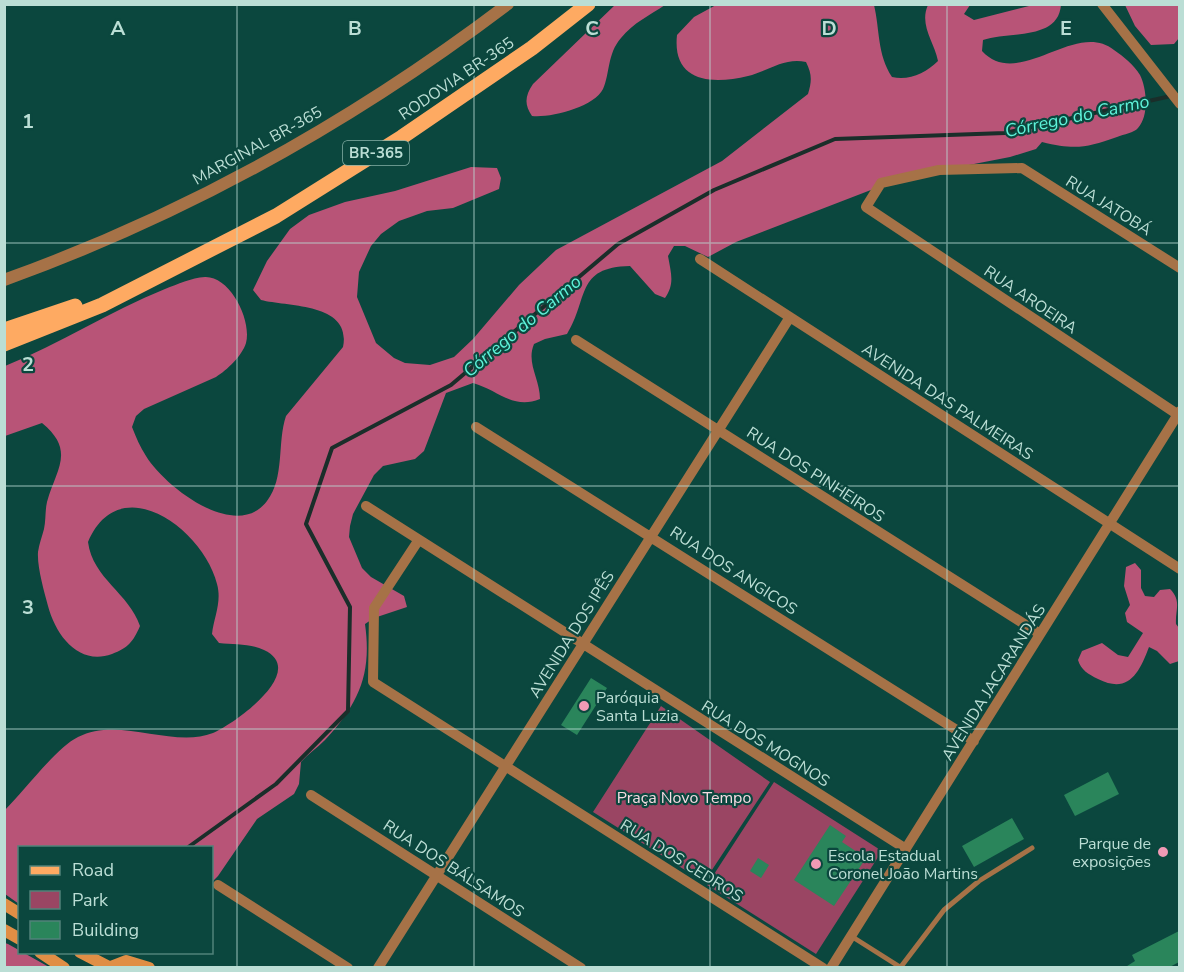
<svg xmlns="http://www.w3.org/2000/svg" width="1184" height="972" font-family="'Nunito Sans',sans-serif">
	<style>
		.green { fill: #9a4563 }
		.forest { fill: #b85477 }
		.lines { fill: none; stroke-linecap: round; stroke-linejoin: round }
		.stream { stroke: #1a2e2a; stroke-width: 4 }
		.building { fill: #2a855b }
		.service { stroke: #a67247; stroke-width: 5 }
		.minor { stroke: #a67247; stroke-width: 10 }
		.tertiary { stroke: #a67247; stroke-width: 12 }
		.secondary { stroke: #e08e45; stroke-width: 12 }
		.primary { stroke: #feaa62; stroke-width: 15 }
		.grid { fill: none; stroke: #bbded5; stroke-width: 1.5; stroke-opacity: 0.55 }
		.poi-dot { fill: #f09ab5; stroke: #0b473e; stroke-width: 2 }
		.labels { text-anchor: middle; stroke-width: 4.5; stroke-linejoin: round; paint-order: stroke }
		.shield { fill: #0b473e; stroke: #86b1a8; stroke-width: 1.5 }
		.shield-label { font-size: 15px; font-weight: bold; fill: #bbded5 }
		.street-label { font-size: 16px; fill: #bbded5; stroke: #0b473e }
		.poi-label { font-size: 16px; fill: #bbded5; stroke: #0b473e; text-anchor: start }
		.park-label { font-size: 16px; fill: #f7dae2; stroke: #0b473e }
		.water-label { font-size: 18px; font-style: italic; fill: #5ef2d9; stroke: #0b473e }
		.grid-label { font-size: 20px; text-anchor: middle; font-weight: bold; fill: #bbded5; stroke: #0b473e; stroke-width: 4.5; stroke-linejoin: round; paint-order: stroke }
	</style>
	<rect width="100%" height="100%" fill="#0b473e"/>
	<path class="green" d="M 661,706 L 770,782 L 704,882 L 593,812 Z
		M 774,782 L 882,851 L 816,954 L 707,885 Z"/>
	<path class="forest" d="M 615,5 L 665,5 C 650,15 633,23 621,38 C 607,54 610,74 603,89 C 594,107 551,118 532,116 C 524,104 525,96 533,84 Z
		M 716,5 L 874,5 C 880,30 877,54 892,77 C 909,81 926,73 938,61 C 934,41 919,25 928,5 L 970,5 L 964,14 L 974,20 L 1033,5 L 1061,5 C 1058,41 1008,31 983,40 L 982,51 C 1019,91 1075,19 1114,50 C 1123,56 1134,65 1140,75 C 1147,89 1149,116 1138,128 C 1134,133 1124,134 1117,137 C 1086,148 1075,150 1042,142 L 1036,149 L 1010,157 L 902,178 L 736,242 L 708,257 L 685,246 L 674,246 L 668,256 C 671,273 675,284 665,298 L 655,294 L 630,266 C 575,267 589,299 567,334 L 545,339 L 534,344 C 526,363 540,379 540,399 C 513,410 498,390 473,383 L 446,393 L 424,451 L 415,459 L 383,466 L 374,475 L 353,514 L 350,526 L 349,537 L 362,568 L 371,577 L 404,596 L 407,607 L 374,618 L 365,624 C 372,674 359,703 325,740 C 317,748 308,754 301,762 L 299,784 L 294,794 L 257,819 L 218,876 L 212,882 L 212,848 L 20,848 L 19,904 L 5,894 L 5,810 C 24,791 57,747 78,737 C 120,716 173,749 213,733 C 234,724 309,671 264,650 C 250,643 234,645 219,643 L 212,634 C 214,617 222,602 217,584 C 204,530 120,467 88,542 C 93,579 129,593 140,626 C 133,642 128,648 112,654 C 79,666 56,636 48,606 C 44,591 37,567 38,552 C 39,544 42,537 44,529 C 46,520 45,510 47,502 C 56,469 76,451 42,423 L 5,436 L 5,366 C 60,344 110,311 165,289 C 178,284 191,278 205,277 C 230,276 252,320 246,343 C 242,356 227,370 216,377 L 144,409 L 136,416 L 132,427 C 136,437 140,447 146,456 C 165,487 236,542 267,501 C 285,478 277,442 286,416 L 343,347 C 352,303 289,307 261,300 L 253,290 L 267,261 L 290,229 L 309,215 L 345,202 L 395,191 L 471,167 L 497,168 L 501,178 L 499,189 L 453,208 L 427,211 L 399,221 L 381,234 L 371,246 L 359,272 L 357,297 L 376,343 L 394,358 L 405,363 L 430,365 L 454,357 L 473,339 L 519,285 L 556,250 L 722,161 L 808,94 C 812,81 812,74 806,62 C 785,57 768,71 748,76 C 711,85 672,82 677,35 L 694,17 Z
		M 1125,5 L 1179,5 L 1179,38 L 1174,44 L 1151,45 L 1135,26 Z
		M 1135,563 L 1141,570 L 1141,588 L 1145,596 L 1154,597 L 1160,590 L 1170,589 C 1182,601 1175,610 1176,624 L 1179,628 L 1179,661 L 1170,664 L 1157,651 L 1149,647 C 1139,674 1128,694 1098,679 C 1088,674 1081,670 1078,660 L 1082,651 L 1102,643 L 1118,655 L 1128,657 L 1143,633 L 1127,622 L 1125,613 L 1130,605 L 1124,586 L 1126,567 Z
		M 5,943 L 8,944 L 49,967 L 5,967 Z"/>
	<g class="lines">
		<path class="stream" d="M 187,848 L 276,784 L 348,711 L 350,607 L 306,524 L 332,448 L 451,385 L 618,244 L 714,190 L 835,139 L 1005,133 L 1180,94"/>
	</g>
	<path class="building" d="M 591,678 L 607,688 L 577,735 L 561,725 Z
		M 1108,772 L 1119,794 L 1075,816 L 1064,795 Z
		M 1012,818 L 1024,839 L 974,867 L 962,846 Z
		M 830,825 L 846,836 L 842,842 L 866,858 L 834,906 L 794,880 Z
		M 758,858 L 769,865 L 761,878 L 750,871 Z
		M 1179,931 L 1179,962 L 1168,968 L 1124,968 L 1135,961 L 1132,955 Z"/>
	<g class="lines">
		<path class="service" d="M 851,936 L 900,967
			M 900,968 L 944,910 L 979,881 L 1032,848"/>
		<path class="minor" d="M 1102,4 L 1180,104
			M 700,259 L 1180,569
			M 1180,268 L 1022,168 L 939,170 L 881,183 L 866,207 L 1180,416
			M 576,340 L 1040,634
			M 476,427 L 974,741
			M 366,506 L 906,849
			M 418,541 L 374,608 L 373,682 L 823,968
			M 311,795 L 581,968
			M 218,885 L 348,968
			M 378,968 L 790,317
			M 831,968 L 1180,411"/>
		<path class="tertiary" d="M 4,280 C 185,215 355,120 508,4"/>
		<path class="secondary" d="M 4,904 L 20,914
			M 4,930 L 20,939
			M 40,952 L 64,968
			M 80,952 L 109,967
			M 108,968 L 126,961 L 149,968"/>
		<path class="primary" d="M 4,330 L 75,306
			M 4,344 L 102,305 L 276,216 L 402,137 L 532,48 L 588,4"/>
	</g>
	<path class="grid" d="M 237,4 L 237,968M 474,4 L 474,968M 710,4 L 710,968M 947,4 L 947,968M 4,243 L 1180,243M 4,486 L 1180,486M 4,729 L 1180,729"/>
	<g class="poi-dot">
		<circle cx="584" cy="706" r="6"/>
		<circle cx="1163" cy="852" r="6"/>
		<circle cx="816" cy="864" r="6"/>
	</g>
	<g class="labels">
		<rect class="shield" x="343" y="141" width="66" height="24" rx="4.5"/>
		<g class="shield-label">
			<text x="376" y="158">BR-365</text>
		</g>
		<g class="street-label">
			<text transform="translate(456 78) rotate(-34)" y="6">RODOVIA BR-365</text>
			<text transform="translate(257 145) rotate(-29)" y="6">MARGINAL BR-365</text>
			<text transform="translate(1109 205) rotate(32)" y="6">RUA JATOBÁ</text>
			<text transform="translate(1031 299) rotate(34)" y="6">RUA AROEIRA</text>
			<text transform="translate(948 401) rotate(33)" y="6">AVENIDA DAS PALMEIRAS</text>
			<text transform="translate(816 474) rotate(33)" y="6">RUA DOS PINHEIROS</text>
			<text transform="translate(734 570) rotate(33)" y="6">RUA DOS ANGICOS</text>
			<text transform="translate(571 634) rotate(-58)" y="6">AVENIDA DOS IPÊS</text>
			<text transform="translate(993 682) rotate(-58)" y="6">AVENIDA JACARANDÁS</text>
			<text transform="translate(766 743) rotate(32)" y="6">RUA DOS MOGNOS</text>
			<text transform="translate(682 860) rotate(32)" y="6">RUA DOS CEDROS</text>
			<text transform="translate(454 868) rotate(33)" y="6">RUA DOS BÁLSAMOS</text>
		</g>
		<g class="poi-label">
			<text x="596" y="703">Paróquia<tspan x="596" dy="18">Santa Luzia</tspan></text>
			<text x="1151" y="849" text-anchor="end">Parque de<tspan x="1151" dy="18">exposições</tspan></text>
			<text x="828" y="861">Escola Estadual<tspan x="828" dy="18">Coronel João Martins</tspan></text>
		</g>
		<g class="park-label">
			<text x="684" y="803">Praça Novo Tempo</text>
		</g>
		<g class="water-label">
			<text transform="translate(1077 116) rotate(-12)" y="6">Córrego do Carmo</text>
			<text transform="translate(522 326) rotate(-40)" y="6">Córrego do Carmo</text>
		</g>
	</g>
	<g class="grid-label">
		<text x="118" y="35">A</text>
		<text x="355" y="35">B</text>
		<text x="592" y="35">C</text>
		<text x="829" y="35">D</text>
		<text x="1066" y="35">E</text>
		<text x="28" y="128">1</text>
		<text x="28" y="371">2</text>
		<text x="28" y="614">3</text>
	</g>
	<rect width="1184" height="972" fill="none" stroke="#bbded5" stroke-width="12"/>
	<rect x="18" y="846" width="195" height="108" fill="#0b473e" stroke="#51837a" stroke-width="1.5"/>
	<rect x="30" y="866" width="30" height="9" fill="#feaa62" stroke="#51837a" stroke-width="1.5"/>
	<text x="72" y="876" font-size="18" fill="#bbded5">Road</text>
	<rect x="30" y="891" width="30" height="18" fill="#9a4563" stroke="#51837a" stroke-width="1.5"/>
	<text x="72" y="906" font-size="18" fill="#bbded5">Park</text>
	<rect x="30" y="921" width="30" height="18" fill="#2a855b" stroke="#51837a" stroke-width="1.5"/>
	<text x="72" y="936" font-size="18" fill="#bbded5">Building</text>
</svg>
